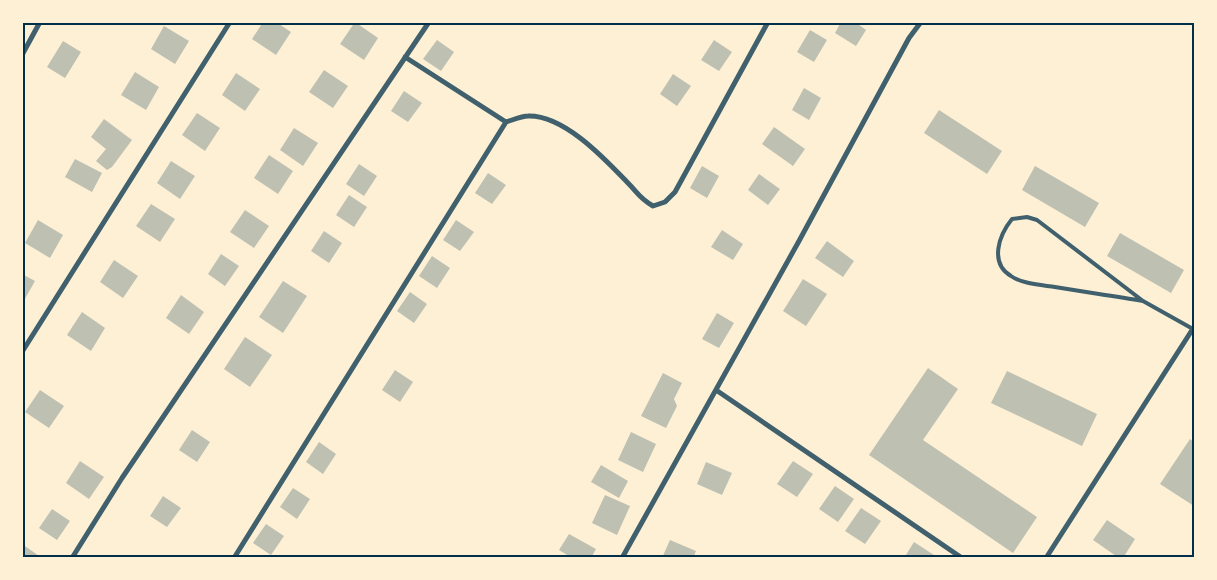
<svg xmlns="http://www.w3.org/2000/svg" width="1217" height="580" font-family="Inter,sans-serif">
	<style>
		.building { fill: #bec0b2 }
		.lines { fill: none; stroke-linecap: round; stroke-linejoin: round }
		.service { stroke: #3f606c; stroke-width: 4 }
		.minor { stroke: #3f606c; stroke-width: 5 }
		.neatline { fill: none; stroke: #003049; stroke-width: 2 }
	</style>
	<rect width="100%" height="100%" fill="#fdf0d5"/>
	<path class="building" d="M 263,22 L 276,22 L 291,32 L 276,55 L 252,39 Z
		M 355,22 L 378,38 L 364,60 L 340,44 Z
		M 841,22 L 855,22 L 866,30 L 856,46 L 835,33 Z
		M 164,26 L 189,41 L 175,64 L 151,49 Z
		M 810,30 L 827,40 L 814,62 L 797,52 Z
		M 437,40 L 454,52 L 441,71 L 423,59 Z
		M 714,40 L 732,52 L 719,71 L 701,60 Z
		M 63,41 L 81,52 L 65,78 L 47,67 Z
		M 324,70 L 348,86 L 333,108 L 309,92 Z
		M 135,72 L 159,87 L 146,110 L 121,95 Z
		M 236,73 L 260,89 L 245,111 L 222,95 Z
		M 673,74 L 691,86 L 677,106 L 660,94 Z
		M 804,88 L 821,98 L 809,120 L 792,110 Z
		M 404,91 L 422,103 L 408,122 L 391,111 Z
		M 939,110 L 1002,151 L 987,174 L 924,133 Z
		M 197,113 L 220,128 L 205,151 L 182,135 Z
		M 104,119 L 132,140 L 112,167 L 107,170 L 96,161 L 106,149 L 91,137 Z
		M 774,127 L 805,149 L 793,166 L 762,144 Z
		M 294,128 L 318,143 L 303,166 L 280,150 Z
		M 269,155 L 293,171 L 278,194 L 254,178 Z
		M 75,159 L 102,173 L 92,192 L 65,177 Z
		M 171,161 L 195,176 L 180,199 L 157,183 Z
		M 359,164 L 377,176 L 364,196 L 346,184 Z
		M 702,166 L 719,176 L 707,198 L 690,188 Z
		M 1035,166 L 1099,203 L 1085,227 L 1022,190 Z
		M 488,173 L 506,185 L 492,204 L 475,193 Z
		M 759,174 L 780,189 L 768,205 L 748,190 Z
		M 349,195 L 367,207 L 354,227 L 336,215 Z
		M 151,204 L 175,219 L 160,242 L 136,226 Z
		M 245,210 L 269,226 L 254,248 L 230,232 Z
		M 38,220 L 63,235 L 50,258 L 25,243 Z
		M 456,220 L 474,232 L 460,251 L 443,240 Z
		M 722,230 L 743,244 L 733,260 L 711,247 Z
		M 324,231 L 342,243 L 329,263 L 311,251 Z
		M 1120,233 L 1184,270 L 1171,293 L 1107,256 Z
		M 827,241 L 854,261 L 843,277 L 815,258 Z
		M 221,254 L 239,266 L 225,286 L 208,274 Z
		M 432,256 L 450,268 L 437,288 L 419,276 Z
		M 114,260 L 138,276 L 123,298 L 100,282 Z
		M 22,274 L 35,281 L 22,304 Z
		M 803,279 L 827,294 L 806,326 L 783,311 Z
		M 283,281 L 307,296 L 283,333 L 259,317 Z
		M 410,292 L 427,304 L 414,323 L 397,311 Z
		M 181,295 L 204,312 L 189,334 L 166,318 Z
		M 82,312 L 105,328 L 91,351 L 67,335 Z
		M 717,313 L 734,323 L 719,348 L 702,339 Z
		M 245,337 L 272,355 L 250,387 L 224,369 Z
		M 928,368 L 958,389 L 923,440 L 1037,517 L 1013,553 L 869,455 Z
		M 395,370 L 413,382 L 400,402 L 382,390 Z
		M 1007,371 L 1097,414 L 1082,446 L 991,403 Z
		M 663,373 L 682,383 L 674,399 L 677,406 L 666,428 L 641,416 Z
		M 40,390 L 64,406 L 49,428 L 25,412 Z
		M 192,430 L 210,442 L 197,462 L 179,450 Z
		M 631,432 L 656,444 L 643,472 L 618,460 Z
		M 1190,439 L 1194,442 L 1194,506 L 1160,484 Z
		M 319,442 L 336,454 L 323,474 L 306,462 Z
		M 80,461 L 104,477 L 89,499 L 66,483 Z
		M 793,461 L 813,474 L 797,497 L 777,484 Z
		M 706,462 L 732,473 L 722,495 L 697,484 Z
		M 601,465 L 628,481 L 619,498 L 591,482 Z
		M 835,486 L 854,499 L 838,522 L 819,509 Z
		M 293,488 L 310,499 L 297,519 L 280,507 Z
		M 605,495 L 630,506 L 617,535 L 592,523 Z
		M 163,496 L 181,508 L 167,527 L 150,516 Z
		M 861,508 L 881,521 L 865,544 L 845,531 Z
		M 52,509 L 70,521 L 57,540 L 39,528 Z
		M 1107,520 L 1135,539 L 1123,558 L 1119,558 L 1093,540 Z
		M 266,524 L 284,536 L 271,555 L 253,543 Z
		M 569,534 L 596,549 L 591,558 L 572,558 L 559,550 Z
		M 670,540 L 696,551 L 693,558 L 662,558 Z
		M 914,542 L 934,555 L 932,558 L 904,558 Z
		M 22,544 L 42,558 L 22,558 Z"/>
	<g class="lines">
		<path class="service" d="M 1143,301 C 1114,296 1085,292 1055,287 C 1042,285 1022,284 1011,276 C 989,263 999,235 1012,219 L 1027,217 L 1037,220 L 1143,301 L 1193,329"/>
		<path class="minor" d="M 22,55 L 40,22
			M 506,122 C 513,120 521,116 528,116 C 564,115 604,158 628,183 C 638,193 639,198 653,206 L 665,202 L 675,192 L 768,22
			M 22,352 L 230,22
			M 716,390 L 962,558
			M 72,558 L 122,478 L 429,22
			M 234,558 L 506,122 L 405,57
			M 622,558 L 799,241 L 909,38 L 921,22
			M 1046,558 L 1194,327"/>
	</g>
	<rect width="1217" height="580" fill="none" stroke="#fdf0d5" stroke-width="48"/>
	<rect x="24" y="24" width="1169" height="532" class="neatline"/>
</svg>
